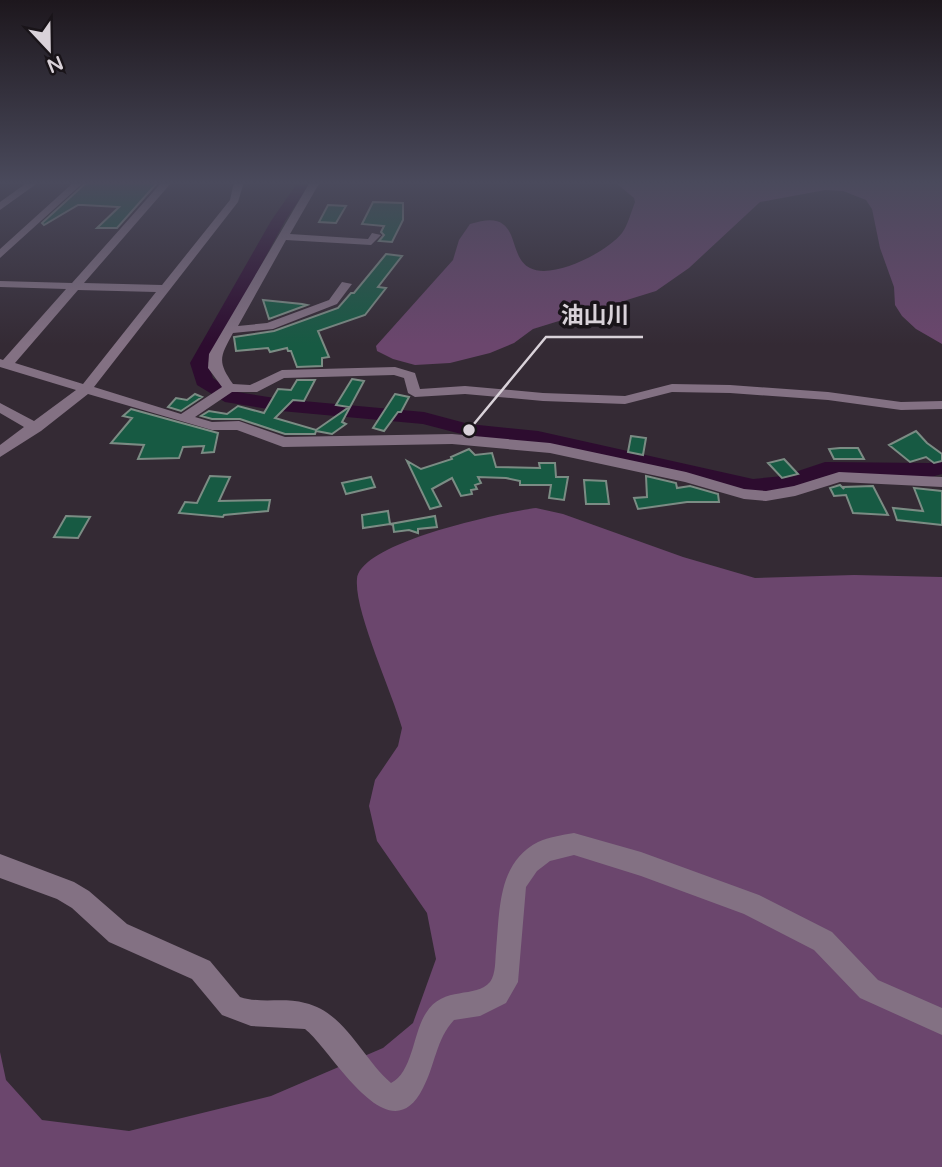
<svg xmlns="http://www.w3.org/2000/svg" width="942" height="1167" font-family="'Varela Round','Noto Sans JP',sans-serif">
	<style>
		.forest { fill: #6b466d }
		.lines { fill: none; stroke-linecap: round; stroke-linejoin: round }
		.river { fill: #2d0c2f; fill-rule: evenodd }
		.building { fill: #175a43; stroke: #7b8c84; stroke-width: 2 }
		.minor { fill: #837183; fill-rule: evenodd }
		.leader { fill: none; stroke: #d9d2d9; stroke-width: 2.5 }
		.callout-dot { fill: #d9d2d9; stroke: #191419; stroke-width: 2.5 }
		.callout-label { font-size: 23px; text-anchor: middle; font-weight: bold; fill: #d9d2d9; stroke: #191419; stroke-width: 7; stroke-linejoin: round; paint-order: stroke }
	</style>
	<rect width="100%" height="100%" fill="#342a34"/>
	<path class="forest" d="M 615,182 L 942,182 L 942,344 L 916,329 L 902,316 L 895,305 L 894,287 L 880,248 L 872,209 L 866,200 L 843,191 L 825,190 L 760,202 L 689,268 L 656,291 L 533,329 L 514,343 L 490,353 L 450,363 L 415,365 L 393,359 L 377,351 L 376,346 L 453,260 L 459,240 L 470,224 C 524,206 505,256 530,268 C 553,280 607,252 622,233 C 628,225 631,212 635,202 L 634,198 Z
		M 536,508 L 563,514 L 683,557 L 755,578 L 854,575 L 942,577 L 942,1167 L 0,1167 L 0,1052 L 6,1080 L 42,1120 L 129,1131 L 271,1096 L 383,1048 L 413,1023 L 436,959 L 427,913 L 377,841 L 369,806 L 375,780 L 398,746 L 402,728 C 392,692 354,611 357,579 C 360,542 504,512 536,508 Z"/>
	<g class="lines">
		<path class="river" d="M 298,182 L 311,182 L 285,221 L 208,363 L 213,378 L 231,391 L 281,399 L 424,412 L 469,424 L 538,431 L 753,479 L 783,476 L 825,462 L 929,463 L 942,459 L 942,474 L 931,477 L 827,476 L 785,490 L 753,493 L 538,443 L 469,436 L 423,424 L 281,411 L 225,402 L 197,385 L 190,363 L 271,221 Z"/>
	</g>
	<path class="building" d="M 87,182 L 158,182 L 117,228 L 97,228 L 119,207 L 83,205 L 78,205 L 44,225 L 42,223 Z
		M 373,202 L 403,203 L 403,220 L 392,242 L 379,241 L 384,235 L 381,232 L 384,226 L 362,224 Z
		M 328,205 L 346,206 L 336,223 L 319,222 Z
		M 386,254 L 402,256 L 378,287 L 386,288 L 365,315 L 318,331 L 329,357 L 322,358 L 322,366 L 297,367 L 291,351 L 288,351 L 287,348 L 270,352 L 268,348 L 236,351 L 234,337 L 274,331 L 338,308 L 351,293 L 354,293 Z
		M 263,300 L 302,304 L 307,305 L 269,319 Z
		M 352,379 L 364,381 L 342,422 L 346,424 L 332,434 L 316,431 L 315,434 L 285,434 L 240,419 L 212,419 L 201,416 L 209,411 L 227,414 L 238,406 L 264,413 L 278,389 L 291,390 L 297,380 L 315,380 L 304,401 L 293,400 L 275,418 L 316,430 L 349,407 L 336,405 Z
		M 195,394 L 202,397 L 181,411 L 168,407 L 176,398 L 187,400 Z
		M 395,394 L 409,397 L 401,412 L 398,412 L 384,431 L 373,428 Z
		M 131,409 L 218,433 L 214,452 L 202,453 L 204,446 L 183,447 L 179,458 L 138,459 L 144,445 L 111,443 L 132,418 L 123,416 Z
		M 916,431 L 927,443 L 942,454 L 942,461 L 934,463 L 926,457 L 910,462 L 889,445 Z
		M 631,436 L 646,438 L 643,455 L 628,452 Z
		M 840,448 L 858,448 L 864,459 L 834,459 L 829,449 Z
		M 469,449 L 475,455 L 492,453 L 496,467 L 540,468 L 539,463 L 555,463 L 556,477 L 568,477 L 564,500 L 549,498 L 551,485 L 520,485 L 520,481 L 506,478 L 478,477 L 481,483 L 475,485 L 477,489 L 471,490 L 472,494 L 461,496 L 452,478 L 432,489 L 441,506 L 430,509 L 407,461 L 421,469 L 452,459 L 451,457 Z
		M 784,459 L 798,474 L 782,478 L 768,463 Z
		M 210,476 L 230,477 L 219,501 L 270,500 L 268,511 L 224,515 L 223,517 L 179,513 L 185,502 L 197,503 Z
		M 646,476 L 676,483 L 677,488 L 690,486 L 718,494 L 719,502 L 687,502 L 638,509 L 634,498 L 647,497 Z
		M 371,477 L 375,487 L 346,494 L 342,483 Z
		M 584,480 L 606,481 L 609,504 L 586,504 Z
		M 840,485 L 844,489 L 843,487 L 873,486 L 888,515 L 853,513 L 846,495 L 834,496 L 830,488 Z
		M 914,488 L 942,491 L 942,525 L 897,520 L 893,508 L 923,511 Z
		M 388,511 L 390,524 L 435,516 L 437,527 L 418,529 L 418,533 L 409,530 L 394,532 L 393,525 L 390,524 L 363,528 L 362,515 Z
		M 66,516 L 90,517 L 78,538 L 54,537 Z"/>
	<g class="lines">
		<path class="minor" d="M 28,182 L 39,182 L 0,210 L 0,202 Z
			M 74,182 L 84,182 L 0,258 L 0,249 Z
			M 162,182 L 172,182 L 84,283 L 162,285 L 230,200 L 234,182 L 244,182 L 238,202 L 94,387 L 181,414 L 222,387 L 208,368 L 209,354 L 310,182 L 320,182 L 290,234 L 368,239 L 372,233 L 381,235 L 371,245 L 286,240 L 238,326 L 267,323 L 329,300 L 342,282 L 352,284 L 337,304 L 273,329 L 233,333 C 220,357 217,361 233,384 L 250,385 L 282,370 L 395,367 L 415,373 L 420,389 L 465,386 L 543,393 L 625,396 L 672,384 L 730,385 L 828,392 L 901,402 L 942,401 L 942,409 L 901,410 L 828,400 L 730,393 L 672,392 L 625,404 L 543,401 L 465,394 L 415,397 L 408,393 L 404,378 L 394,375 L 284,378 L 257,392 L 232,392 L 195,417 L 212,422 L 239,421 L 285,437 L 452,434 L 550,443 L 686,472 L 744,489 L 766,491 L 794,486 L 839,472 L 942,477 L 942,487 L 840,482 L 795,496 L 766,501 L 744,499 L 685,482 L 550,453 L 452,444 L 283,447 L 237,430 L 212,430 L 88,394 L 41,431 L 0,457 L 0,445 L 24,427 L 0,413 L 0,403 L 34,421 L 76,390 L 0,367 L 0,359 L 3,360 L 66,289 L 0,287 L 0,281 L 72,283 ZM 78,290 L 156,292 L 83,384 L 15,363 Z
			M 574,833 L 641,852 L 759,895 L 832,932 L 878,980 L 942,1008 L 942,1035 L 860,998 L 814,950 L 744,914 L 641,876 L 574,855 L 550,861 L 537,871 L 526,887 L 518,982 L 506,1003 L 480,1016 L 454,1020 C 436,1039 435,1066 423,1088 C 389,1157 332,1050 305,1029 L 251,1026 L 222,1015 L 192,979 L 109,942 L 72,908 L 57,899 L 0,878 L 0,854 L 74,882 L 89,891 L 127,924 L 210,961 L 240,997 C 261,1004 284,997 305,1003 C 345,1012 362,1058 391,1083 C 413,1072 413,1032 426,1013 C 443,985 476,999 490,982 C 496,974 495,960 496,951 C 500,911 497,863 538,842 C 549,837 562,835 574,833 Z"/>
	</g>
	<linearGradient id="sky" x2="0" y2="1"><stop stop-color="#1d171d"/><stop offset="0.53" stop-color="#4a4a5c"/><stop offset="1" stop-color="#4a4a5c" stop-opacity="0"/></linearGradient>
	<rect width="942" height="345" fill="url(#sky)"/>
	<path class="leader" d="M469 430L546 337H643"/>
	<circle class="callout-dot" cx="469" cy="430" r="7"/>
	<g class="callout-label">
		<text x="595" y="323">油山川</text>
	</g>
	<g transform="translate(49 49) rotate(158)" stroke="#191419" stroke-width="5" paint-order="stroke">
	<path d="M0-5L12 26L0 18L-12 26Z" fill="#d9d2d9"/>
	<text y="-10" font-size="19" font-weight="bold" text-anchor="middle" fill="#d9d2d9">N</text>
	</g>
</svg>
